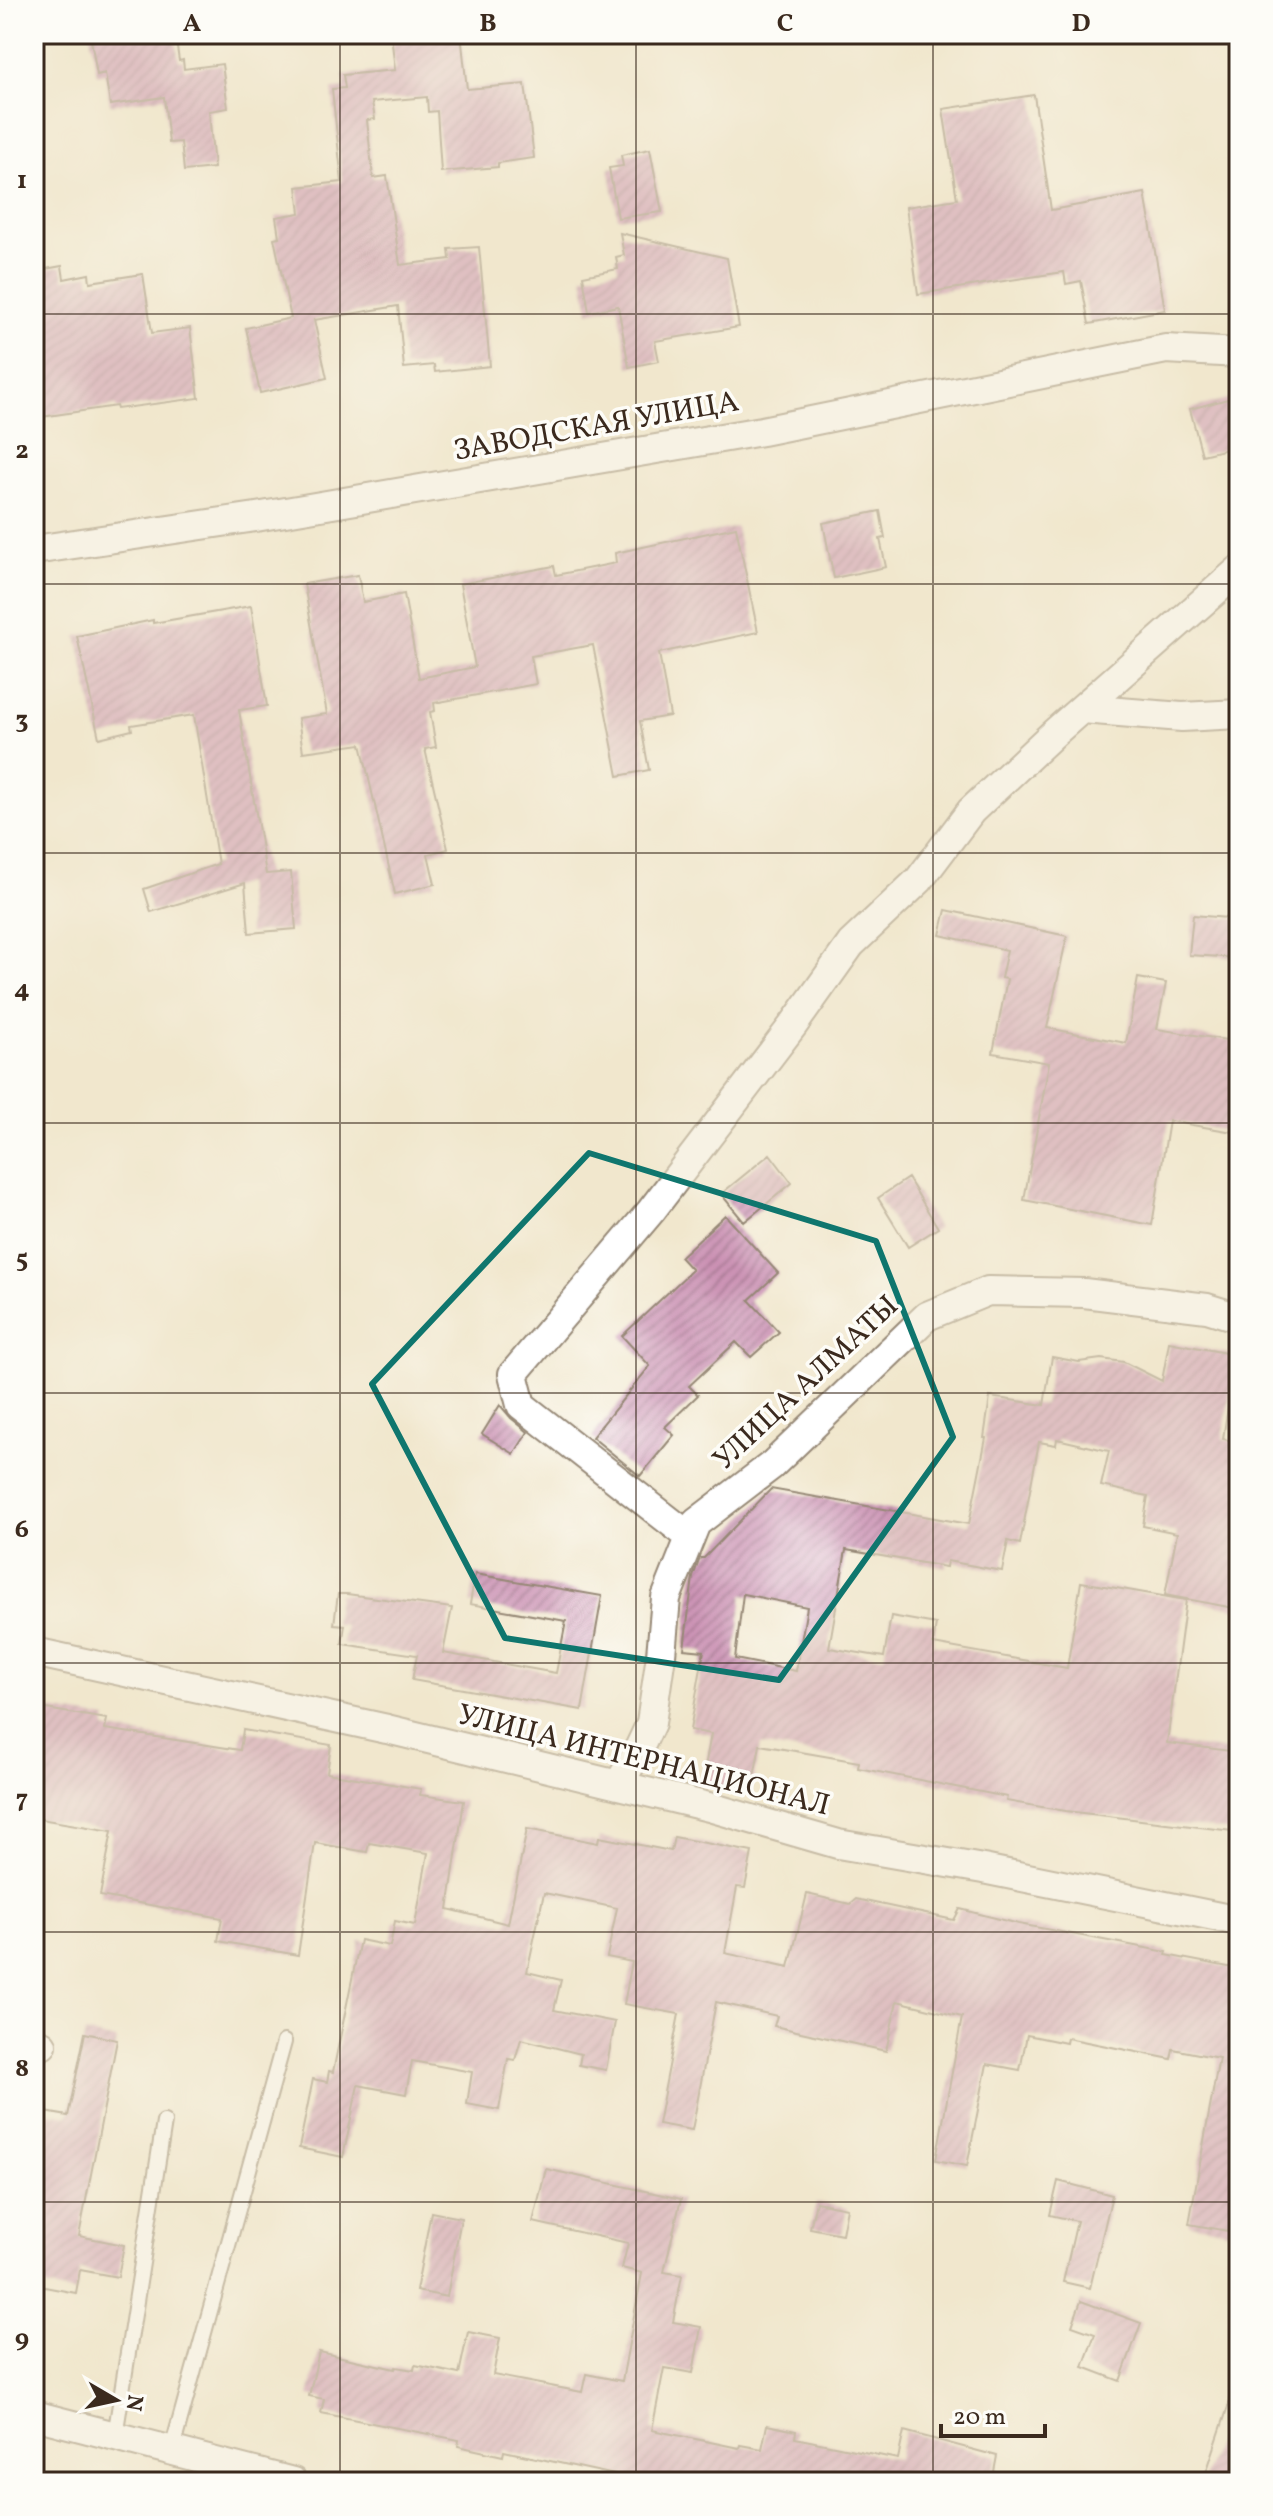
<svg xmlns="http://www.w3.org/2000/svg" width="1273" height="2516" font-family="Vollkorn,serif">
	<style>
		.building { fill: url(#building-hatch); fill-rule: evenodd }
		.lines { fill: none; stroke-linecap: round; stroke-linejoin: round }
		.lane-casing { stroke: #968876; stroke-width: 18 }
		.street-casing { stroke: #968876; stroke-width: 32 }
		.lane { stroke: #fff; stroke-width: 14 }
		.street { stroke: #fff; stroke-width: 28 }
		.marked { fill: none; stroke: #0f766e; stroke-width: 6; stroke-linejoin: round }
		.grid { fill: none; stroke: #3b2a1e; stroke-width: 2; stroke-opacity: 0.55 }
		.labels { text-anchor: middle; stroke-width: 7; stroke-linejoin: round; paint-order: stroke }
		.street-label { font-size: 30px; fill: #3b2a1e; stroke: #fdfcf7 }
		.neatline { fill: none; stroke: #3b2a1e; stroke-width: 3 }
		.grid-label { font-size: 26px; text-anchor: middle; font-weight: bold; fill: #3b2a1e }
	</style>
	<defs>
		<pattern id="building-hatch" width="6" height="6" patternUnits="userSpaceOnUse" patternTransform="scale(2)"><rect width="6" height="6" fill="#ca90b3"/><path d="M-1 1l2-2M0 6l6-6M5 7l2-2" fill="none" stroke="#a57691"/></pattern>
	</defs>
	<rect width="100%" height="100%" fill="#fdfcf7"/>
	<filter id="ink" filterUnits="userSpaceOnUse"><feTurbulence type="fractalNoise" baseFrequency=".0125" numOctaves="2"/><feDisplacementMap in="SourceGraphic" scale="16" xChannelSelector="R" yChannelSelector="G"/><feConvolveMatrix kernelMatrix="1 2 1 2 8 2 1 2 1" color-interpolation-filters="sRGB"/></filter>
	<filter id="wash" filterUnits="userSpaceOnUse"><feTurbulence type="fractalNoise" baseFrequency=".006" numOctaves="4" result="noise"/><feDisplacementMap in="SourceGraphic" scale="32" xChannelSelector="R" yChannelSelector="G"/><feGaussianBlur stdDeviation="1.8" result="paint"/><feColorMatrix in="noise" values="0 0 0 0 0 0 0 0 0 0 0 0 0 0 0 0 0 1.4 0 .05"/><feComposite in="paint" operator="in"/></filter>
	<g filter="url(#wash)">
		<rect width="100%" height="100%" fill="#f1e7cd"/>
		<g id="blocks">
			<path class="building" d="M 90,34 L 175,34 L 179,61 L 183,60 L 184,69 L 222,64 L 228,108 L 209,111 L 214,168 L 184,171 L 181,142 L 169,143 L 164,97 L 110,105 L 105,73 L 97,75 Z
				M 391,34 L 461,34 L 467,89 L 525,84 L 534,158 L 498,163 L 498,167 L 441,172 L 437,111 L 428,112 L 427,97 L 372,102 L 375,119 L 367,120 L 373,178 L 387,176 L 400,265 L 450,259 L 449,249 L 479,247 L 490,366 L 435,372 L 434,365 L 404,368 L 398,306 L 314,320 L 327,378 L 260,393 L 246,328 L 291,318 L 274,238 L 279,237 L 276,217 L 300,213 L 297,187 L 342,182 L 332,89 L 345,88 L 343,75 L 395,70 Z
				M 1034,95 L 1051,210 L 1145,193 L 1165,310 L 1089,324 L 1081,281 L 1066,284 L 1064,272 L 918,294 L 906,207 L 957,199 L 943,109 Z
				M 650,149 L 662,212 L 618,218 L 609,168 L 623,166 L 621,155 Z
				M 620,233 L 727,258 L 739,327 L 655,341 L 659,361 L 629,367 L 618,306 L 589,312 L 583,276 L 618,269 L 616,257 L 624,255 Z
				M 62,266 L 64,279 L 89,274 L 90,282 L 143,274 L 152,333 L 190,328 L 199,398 L 117,409 L 116,406 L 34,418 L 34,271 Z
				M 1239,396 L 1239,446 L 1202,455 L 1190,409 Z
				M 880,511 L 885,538 L 880,539 L 886,567 L 834,578 L 823,523 Z
				M 736,527 L 758,632 L 659,653 L 670,716 L 640,721 L 649,770 L 618,776 L 593,645 L 531,656 L 536,684 L 434,703 L 435,711 L 430,712 L 436,747 L 425,749 L 448,849 L 428,854 L 435,884 L 395,894 L 361,744 L 303,752 L 298,718 L 327,714 L 304,584 L 358,575 L 363,602 L 404,594 L 419,678 L 475,667 L 460,584 L 554,566 L 556,575 L 616,563 L 615,553 Z
				M 251,606 L 267,706 L 239,710 L 266,874 L 291,872 L 296,929 L 249,933 L 245,883 L 151,912 L 144,889 L 218,864 L 194,715 L 131,725 L 132,730 L 99,738 L 77,636 L 153,620 L 153,623 Z
				M 946,910 L 1067,936 L 1047,1028 L 1126,1043 L 1138,978 L 1166,983 L 1157,1029 L 1239,1042 L 1239,1133 L 1169,1121 L 1152,1225 L 1024,1200 L 1049,1063 L 993,1053 L 1007,979 L 1001,978 L 1007,950 L 940,935 Z
				M 1193,915 L 1238,919 L 1239,958 L 1189,955 Z
				M 770,1154 L 792,1183 L 744,1222 L 721,1194 Z
				M 908,1178 L 938,1228 L 908,1247 L 878,1198 Z
				M 725,1215 L 778,1273 L 749,1300 L 779,1332 L 751,1357 L 736,1342 L 689,1386 L 698,1395 L 665,1427 L 674,1435 L 640,1476 L 592,1437 L 650,1366 L 622,1336 L 692,1270 L 680,1257 Z
				M 1169,1342 L 1236,1355 L 1223,1439 L 1239,1442 L 1239,1609 L 1165,1595 L 1177,1533 L 1143,1526 L 1148,1496 L 1101,1486 L 1109,1451 L 1057,1439 L 1056,1445 L 1039,1442 L 1020,1544 L 1008,1541 L 1002,1571 L 947,1561 L 946,1567 L 846,1550 L 829,1648 L 884,1657 L 891,1616 L 936,1624 L 933,1644 L 1067,1668 L 1081,1582 L 1186,1600 L 1167,1743 L 1239,1752 L 1232,1831 L 1066,1811 L 1006,1801 L 1007,1797 L 858,1768 L 859,1762 L 760,1745 L 751,1793 L 702,1784 L 711,1734 L 690,1730 L 704,1651 L 684,1649 L 693,1577 L 700,1558 L 704,1558 L 771,1489 L 969,1524 L 986,1438 L 984,1438 L 990,1397 L 1044,1405 L 1052,1357 L 1079,1362 L 1101,1359 L 1124,1362 L 1162,1381 ZM 743,1594 L 807,1607 L 796,1671 L 735,1659 Z
				M 500,1405 L 511,1418 L 528,1432 L 514,1454 L 482,1434 Z
				M 475,1574 L 602,1596 L 582,1710 L 412,1680 L 417,1655 L 342,1644 L 345,1625 L 334,1624 L 338,1594 L 347,1594 L 452,1608 L 443,1653 L 556,1673 L 566,1621 L 470,1604 Z
				M 34,1707 L 107,1719 L 105,1729 L 240,1750 L 243,1730 L 331,1745 L 327,1773 L 421,1789 L 420,1795 L 464,1801 L 448,1909 L 508,1924 L 527,1829 L 598,1843 L 599,1837 L 671,1851 L 674,1837 L 752,1852 L 745,1888 L 737,1887 L 725,1953 L 789,1967 L 807,1894 L 850,1904 L 856,1899 L 954,1920 L 960,1909 L 1019,1924 L 1167,1952 L 1166,1955 L 1239,1969 L 1239,2233 L 1189,2224 L 1219,2058 L 1173,2049 L 1171,2059 L 1067,2038 L 1066,2043 L 1027,2035 L 1020,2070 L 987,2064 L 967,2166 L 936,2160 L 962,2017 L 897,2001 L 886,2051 L 774,2026 L 777,2016 L 716,2002 L 692,2130 L 658,2124 L 679,2014 L 624,2004 L 632,1962 L 607,1957 L 617,1908 L 544,1893 L 527,1972 L 561,1980 L 554,2010 L 615,2022 L 606,2070 L 579,2065 L 581,2054 L 521,2039 L 515,2060 L 508,2059 L 499,2110 L 467,2104 L 472,2072 L 412,2061 L 406,2094 L 358,2085 L 343,2157 L 299,2148 L 313,2079 L 327,2082 L 329,2071 L 333,2072 L 360,1940 L 390,1946 L 395,1921 L 415,1925 L 428,1853 L 369,1843 L 367,1852 L 315,1843 L 298,1955 L 218,1941 L 222,1918 L 100,1896 L 112,1831 L 34,1818 Z
				M 85,2033 L 117,2040 L 79,2236 L 124,2245 L 118,2277 L 80,2270 L 76,2293 L 34,2285 L 34,2110 L 68,2116 Z
				M 546,2169 L 681,2199 L 664,2272 L 682,2275 L 673,2322 L 701,2327 L 693,2373 L 664,2368 L 652,2430 L 739,2448 L 740,2445 L 762,2449 L 767,2425 L 796,2431 L 795,2438 L 898,2459 L 904,2431 L 997,2456 L 992,2482 L 647,2482 L 504,2451 L 503,2456 L 458,2446 L 459,2440 L 321,2413 L 324,2399 L 309,2396 L 319,2352 L 395,2369 L 396,2367 L 414,2370 L 415,2365 L 459,2374 L 468,2332 L 500,2338 L 493,2375 L 582,2392 L 586,2374 L 622,2381 L 642,2273 L 622,2268 L 628,2243 L 533,2222 Z
				M 1058,2181 L 1112,2195 L 1090,2288 L 1063,2282 L 1077,2221 L 1050,2215 Z
				M 816,2202 L 847,2208 L 842,2234 L 810,2228 Z
				M 431,2212 L 461,2218 L 447,2297 L 416,2291 Z
				M 1081,2301 L 1141,2323 L 1120,2381 L 1083,2367 L 1095,2334 L 1072,2326 Z
				M 1234,2389 L 1239,2390 L 1239,2465 L 1233,2482 L 1203,2482 Z"/>
		</g>
	</g>
	<g filter="url(#ink)">
		<use href="#blocks" fill-opacity="0" stroke="#968876" stroke-width="2"/>
		<g class="lines">
			<g class="lane-casing">
				<path id="lane" d="M 115,2436 L 164,2122
					M 172,2449 L 284,2042"/>
			</g>
			<g class="street-casing">
				<path id="street" d="M 34,550 L 256,517 L 762,431 L 1166,349 L 1239,353
					M 1082,709 L 1182,717 L 1239,714
					M 690,1537 L 521,1405 L 513,1374 L 651,1211 L 794,1024 L 851,944 L 919,880 L 971,811 L 1053,734 L 1239,570
					M 34,1652 L 387,1729 L 713,1808 L 838,1844 L 983,1869 L 1239,1921
					M 618,1785 L 635,1757 L 651,1723 L 661,1655 L 666,1598 L 696,1523 L 772,1465 L 927,1316 L 988,1291 L 1084,1293 L 1207,1308 L 1239,1318
					M 34,2045 L 42,2045
					M 34,2415 L 293,2482"/>
			</g>
			<use href="#lane" class="lane"/>
			<use href="#street" class="street"/>
		</g>
	</g>
	<path d="M0 0H1273V2516H0ZM 589,1153 L 876,1241 L 953,1437 L 779,1680 L 505,1638 L 372,1384 Z" fill="#f1e7cd" fill-opacity=".55" fill-rule="evenodd"/>
	<path class="marked" d="M 589,1153 L 876,1241 L 953,1437 L 779,1680 L 505,1638 L 372,1384 Z"/>
	<path class="grid" d="M 340,34 L 340,2482M 636,34 L 636,2482M 933,34 L 933,2482M 34,314 L 1239,314M 34,584 L 1239,584M 34,853 L 1239,853M 34,1123 L 1239,1123M 34,1393 L 1239,1393M 34,1663 L 1239,1663M 34,1932 L 1239,1932M 34,2202 L 1239,2202"/>
	<g class="labels">
		<g class="street-label">
			<text transform="translate(596 425) rotate(-10)" y="10">ЗАВОДСКАЯ УЛИЦА</text>
			<text transform="translate(805 1382) rotate(-43)" y="10">УЛИЦА АЛМАТЫ</text>
			<text transform="translate(644 1759) rotate(14)" y="10">УЛИЦА ИНТЕРНАЦИОНАЛ</text>
		</g>
	</g>
	<rect width="1273" height="2516" fill="none" stroke="#fdfcf7" stroke-width="88"/>
	<g transform="translate(116 2400) rotate(99)" stroke="#fdfcf7" stroke-width="6" paint-order="stroke">
	<path d="M0-6L14 30L0 20L-14 30Z" fill="#3b2a1e"/>
	<text y="-12" font-size="22" font-weight="bold" text-anchor="middle" fill="#3b2a1e">N</text>
	</g>
	<path d="M941 2424v12h104v-12" fill="none" stroke="#3b2a1e" stroke-width="4"/>
	<text x="953" y="2424" font-size="24" fill="#3b2a1e" stroke="#fdfcf7" stroke-width="6" paint-order="stroke">20 m</text>
	<rect x="44" y="44" width="1185" height="2428" class="neatline"/>
	<g class="grid-label">
		<text x="192" y="31">A</text>
		<text x="488" y="31">B</text>
		<text x="785" y="31">C</text>
		<text x="1081" y="31">D</text>
		<text x="22" y="188">1</text>
		<text x="22" y="458">2</text>
		<text x="22" y="728">3</text>
		<text x="22" y="997">4</text>
		<text x="22" y="1267">5</text>
		<text x="22" y="1537">6</text>
		<text x="22" y="1807">7</text>
		<text x="22" y="2076">8</text>
		<text x="22" y="2346">9</text>
	</g>
</svg>
